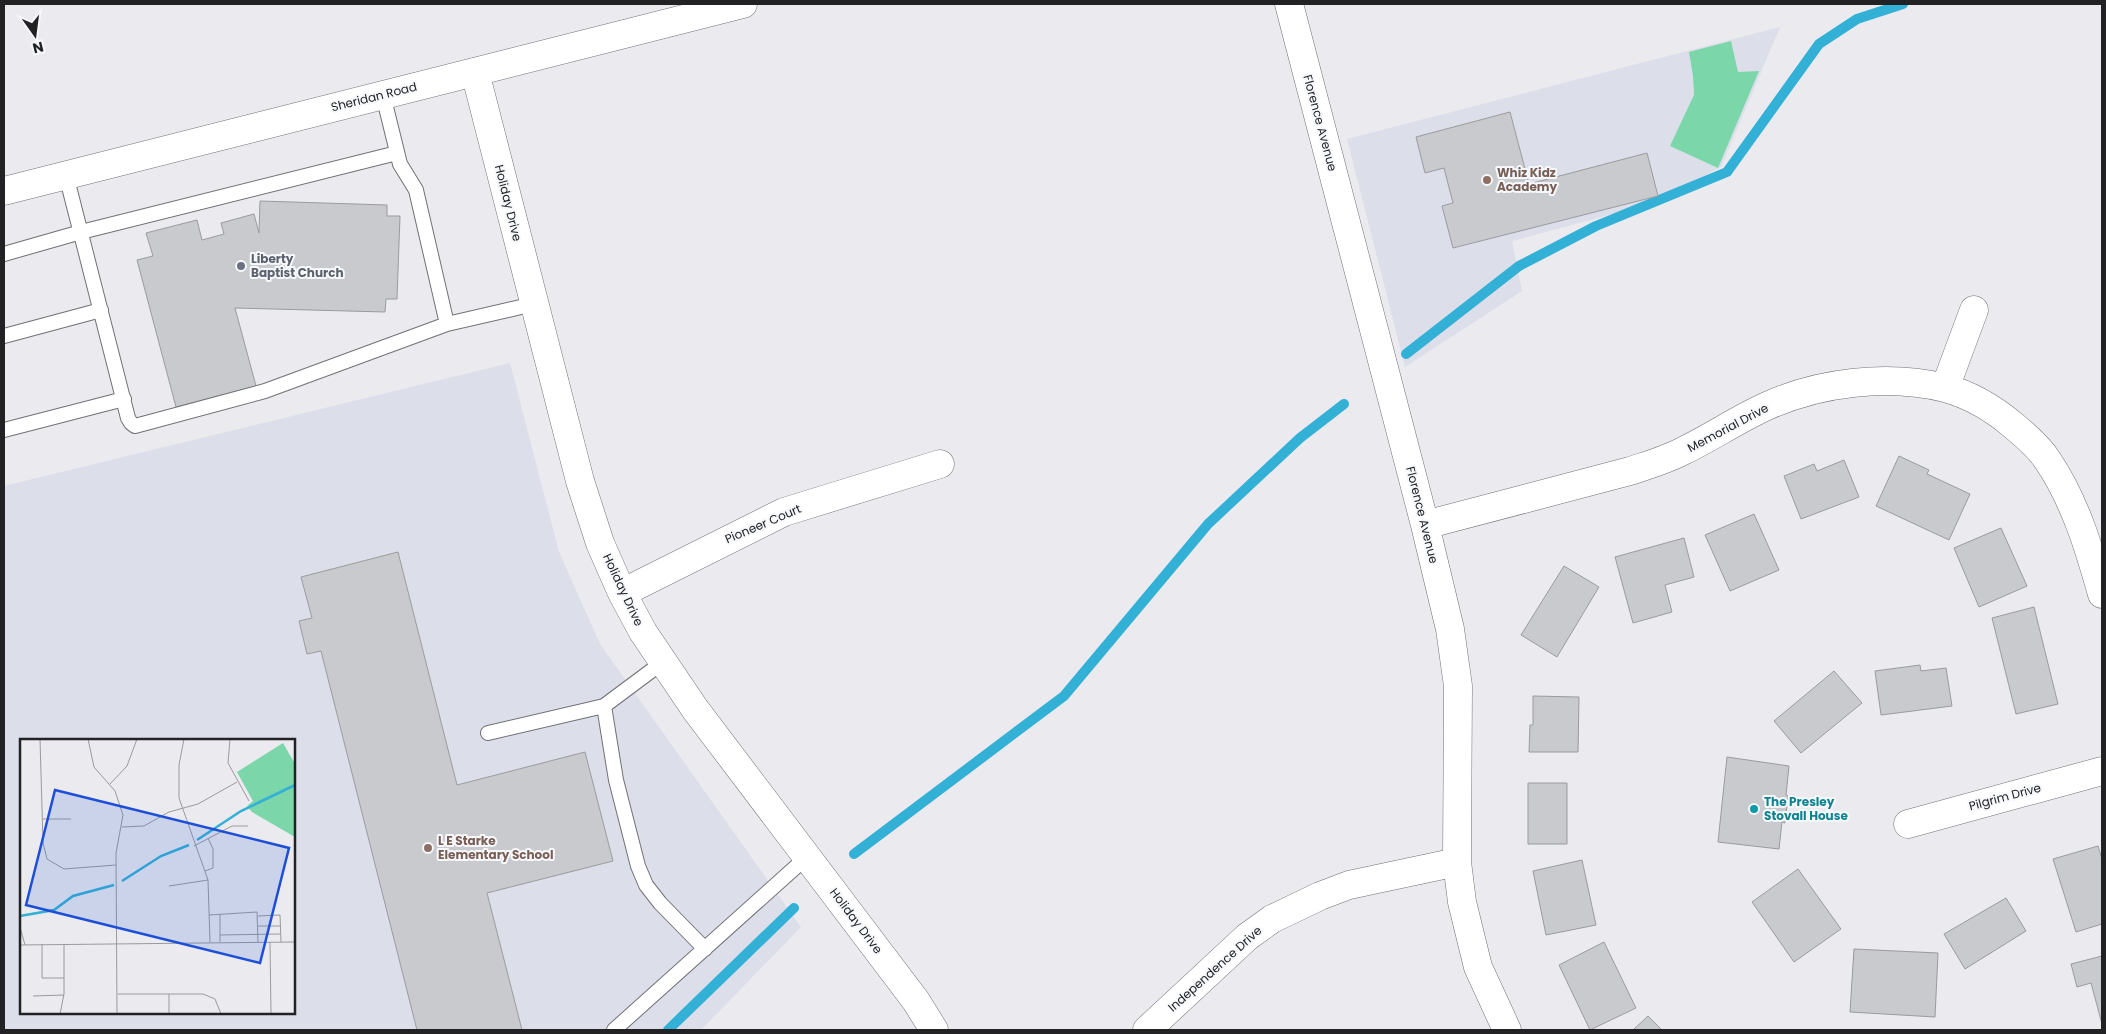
<svg xmlns="http://www.w3.org/2000/svg" width="2106" height="1034" font-family="Poppins,sans-serif">
	<style>
		.built { fill: #dcdee9; fill-rule: evenodd }
		.green { fill: #7bd6aa }
		.lines { fill: none; stroke-linecap: round; stroke-linejoin: round }
		.stream { stroke: #32b0d6; stroke-width: 10 }
		.building { fill: #c9cace; stroke: #9a9b9f }
		.service-casing { stroke: #717175; stroke-width: 16 }
		.minor-casing { stroke: #717175; stroke-width: 29 }
		.secondary-casing { stroke: #717175; stroke-width: 29 }
		.service { stroke: #fff; stroke-width: 14 }
		.minor { stroke: #fff; stroke-width: 28 }
		.secondary { stroke: #fff; stroke-width: 28 }
		.education-dot { fill: #8d6e63; stroke: #f7f8fc; stroke-width: 2 }
		.worship-dot { fill: #6b7280; stroke: #f7f8fc; stroke-width: 2 }
		.culture-dot { fill: #0f9aa8; stroke: #f7f8fc; stroke-width: 2 }
		.labels { text-anchor: middle; stroke-width: 4; stroke-linejoin: round; paint-order: stroke }
		.street-label { font-size: 12px; fill: #222224; stroke: #f7f8fc }
		.education-label { font-size: 12px; font-weight: bold; fill: #785e54; stroke: #f7f8fc; text-anchor: start }
		.worship-label { font-size: 12px; font-weight: bold; fill: #5b616d; stroke: #f7f8fc; text-anchor: start }
		.culture-label { font-size: 12px; font-weight: bold; fill: #0d838f; stroke: #f7f8fc; text-anchor: start }
		.inset-river { fill: none; stroke: #32b0d6; stroke-width: 2.5 }
		.inset-road { fill: none; stroke: #9a9a9e; stroke-width: 1 }
		.view { fill: #1d4ed8; fill-opacity: 0.15; stroke: #1d4ed8; stroke-width: 2.5 }
		.inset-edge { fill: none; stroke: #222224; stroke-width: 2.5 }
	</style>
	<rect width="100%" height="100%" fill="#eaeaef"/>
	<path class="built" d="M 1780,27 L 1721,167 L 1650,204 L 1512,241 L 1522,291 L 1405,367 L 1347,139 Z
		M 510,363 L 559,552 L 600,644 L 801,927 L 701,1030 L 4,1030 L 4,486 ZM 21,740 L 294,740 L 294,1013 L 21,1013 Z"/>
	<path class="green" d="M 1731,41 L 1738,72 L 1759,71 L 1718,168 L 1670,146 L 1694,95 L 1693,76 L 1689,52 Z"/>
	<g class="lines">
		<path class="stream" d="M 1406,354 L 1519,266 L 1596,226 L 1727,172 L 1819,44 L 1857,19 L 1903,4
			M 854,854 L 1064,696 L 1208,524 L 1300,438 L 1344,404
			M 668,1030 L 794,908"/>
	</g>
	<path class="building" d="M 1510,112 L 1529,184 L 1647,153 L 1658,196 L 1453,248 L 1442,206 L 1453,203 L 1444,168 L 1425,173 L 1416,137 Z
		M 260,201 L 387,205 L 387,216 L 400,216 L 397,299 L 386,299 L 385,312 L 235,308 L 256,386 L 176,407 L 137,260 L 153,256 L 146,233 L 197,220 L 202,240 L 224,234 L 221,223 L 254,214 L 259,233 Z
		M 1899,456 L 1929,470 L 1927,474 L 1970,494 L 1949,540 L 1876,506 Z
		M 1844,460 L 1859,497 L 1801,519 L 1784,476 L 1814,464 L 1817,471 Z
		M 1754,514 L 1779,570 L 1730,591 L 1705,535 Z
		M 2001,528 L 2027,586 L 1979,607 L 1954,548 Z
		M 1684,538 L 1694,577 L 1665,585 L 1672,612 L 1633,623 L 1615,557 Z
		M 398,552 L 457,785 L 585,752 L 613,861 L 487,893 L 522,1030 L 417,1030 L 321,651 L 307,654 L 299,621 L 312,618 L 301,577 Z
		M 1564,566 L 1599,587 L 1557,657 L 1521,635 Z
		M 2034,607 L 2058,704 L 2016,714 L 1992,618 Z
		M 1920,665 L 1921,671 L 1946,668 L 1952,706 L 1881,715 L 1875,671 Z
		M 1834,671 L 1862,703 L 1801,753 L 1774,721 Z
		M 1533,696 L 1579,697 L 1578,752 L 1529,752 L 1530,725 L 1533,725 Z
		M 1727,757 L 1789,766 L 1786,795 L 1788,796 L 1785,823 L 1782,822 L 1779,849 L 1718,842 Z
		M 1528,783 L 1567,783 L 1567,844 L 1528,844 Z
		M 2098,846 L 2102,859 L 2102,924 L 2076,932 L 2053,859 Z
		M 1582,860 L 1596,925 L 1546,935 L 1533,871 Z
		M 1798,869 L 1841,929 L 1794,962 L 1752,902 Z
		M 2006,898 L 2026,931 L 1965,969 L 1944,934 Z
		M 1604,942 L 1636,1008 L 1590,1030 L 1559,965 Z
		M 1854,949 L 1938,953 L 1935,1017 L 1850,1012 Z
		M 2102,956 L 2102,1024 L 2091,983 L 2077,987 L 2071,964 Z
		M 1648,1016 L 1662,1030 L 1633,1030 Z"/>
	<g class="lines">
		<g class="service-casing">
			<path id="service" d="M 383,95 L 400,164 L 416,190 L 447,324
				M 66,175 L 128,418 L 131,423 L 135,426 L 265,391 L 447,324 L 534,304
				M 4,254 L 81,232 L 397,153
				M 4,336 L 101,310
				M 4,430 L 124,399
				M 663,662 L 604,706 L 616,780 L 638,866 L 646,885 L 660,903 L 705,949
				M 488,733 L 604,706
				M 614,1030 L 808,856"/>
		</g>
		<g class="minor-casing">
			<path id="minor" d="M 1289,4 L 1425,525 L 1450,629 L 1458,686 L 1457,862 L 1462,902 L 1478,967 L 1507,1030
				M 475,72 L 580,481 L 600,543 L 622,593 L 643,632 L 695,709 L 916,1001 L 934,1030
				M 1945,388 L 1974,310
				M 1425,525 L 1630,471 C 1648,465 1666,460 1683,451 C 1712,437 1738,419 1767,406 C 1820,382 1888,374 1945,388 C 1971,395 1994,409 2014,426 C 2026,436 2040,448 2048,461 C 2075,501 2089,548 2102,594
				M 622,593 L 784,512 L 940,464
				M 1908,824 L 2102,771
				M 1147,1030 L 1247,937 L 1272,919 L 1320,896 L 1349,885 L 1457,862"/>
		</g>
		<g class="secondary-casing">
			<path id="secondary" d="M 4,191 L 743,4"/>
		</g>
		<use href="#service" class="service"/>
		<use href="#minor" class="minor"/>
		<use href="#secondary" class="secondary"/>
	</g>
	<g class="education-dot">
		<circle cx="1487" cy="180" r="5"/>
		<circle cx="428" cy="848" r="5"/>
	</g>
	<circle class="worship-dot" cx="241" cy="266" r="5"/>
	<circle class="culture-dot" cx="1754" cy="809" r="5"/>
	<g class="labels">
		<g class="street-label">
			<text transform="translate(374 97) rotate(-14)" y="4">Sheridan Road</text>
			<text transform="translate(1320 123) rotate(75)" y="4">Florence Avenue</text>
			<text transform="translate(508 203) rotate(76)" y="4">Holiday Drive</text>
			<text transform="translate(1728 428) rotate(-28)" y="4">Memorial Drive</text>
			<text transform="translate(1422 515) rotate(76)" y="4">Florence Avenue</text>
			<text transform="translate(763 524) rotate(-23)" y="4">Pioneer Court</text>
			<text transform="translate(623 590) rotate(65)" y="4">Holiday Drive</text>
			<text transform="translate(2005 797) rotate(-15)" y="4">Pilgrim Drive</text>
			<text transform="translate(856 921) rotate(53)" y="4">Holiday Drive</text>
			<text transform="translate(1215 969) rotate(-42)" y="4">Independence Drive</text>
		</g>
		<g class="education-label">
			<text x="1497" y="177">Whiz Kidz<tspan x="1497" dy="14">Academy</tspan></text>
			<text x="438" y="845">L E Starke<tspan x="438" dy="14">Elementary School</tspan></text>
		</g>
		<g class="worship-label">
			<text x="251" y="263">Liberty<tspan x="251" dy="14">Baptist Church</tspan></text>
		</g>
		<g class="culture-label">
			<text x="1764" y="806">The Presley<tspan x="1764" dy="14">Stovall House</tspan></text>
		</g>
	</g>
	<g transform="translate(20 739)">
		<rect width="275" height="275" fill="#eaeaef"/>
		<path d="M 263,4 L 275,25 L 275,98 L 232,73 L 227,67 L 233,62 L 217,33 Z" fill="#7bd6aa"/>
		<path class="inset-river" d="M 177,101 L 221,72 L 275,46M 102,142 L 141,117 L 169,106M 0,177 L 34,171 L 53,157 L 94,146"/>
		<path class="inset-road" d="M 20,0 L 23,104 L 27,120 L 44,130 L 96,126M 68,0 L 74,28 L 95,52 L 103,76 L 96,114 L 97,275M 164,0 L 159,26 L 159,59 L 188,141 L 190,203M 210,0 L 208,24 L 229,62M 90,45 L 107,27 L 117,0M 22,80 L 51,80M 102,88 L 124,87 L 149,73 L 178,65 L 217,43M 174,107 L 212,87 L 228,87M 185,132 L 193,129 L 193,110 L 188,99M 149,147 L 188,141M 189,176 L 237,173 L 238,203M 200,176 L 200,203M 238,177 L 260,176 L 261,203M 238,187 L 260,187M 0,188 L 5,206M 200,196 L 260,195M 250,203 L 251,275M 22,205 L 22,239 L 44,239M 0,206 L 275,203M 98,255 L 183,255 L 195,260 L 201,275M 149,255 L 149,275M 13,257 L 44,256M 40,275 L 44,255 L 44,205"/>
		<path class="view" d="M 35,51 L 269,109 L 240,224 L 6,166 Z"/>
		<rect width="275" height="275" class="inset-edge"/>
	</g>
	<rect width="2106" height="1034" fill="none" stroke="#222224" stroke-width="10"/>
	<g transform="translate(35 35) rotate(166)" stroke="#f7f8fc" stroke-width="4" paint-order="stroke">
	<path d="M0-4L9 19L0 12L-9 19Z" fill="#222224"/>
	<text y="-8" font-size="14" font-weight="bold" text-anchor="middle" fill="#222224">N</text>
	</g>
</svg>
